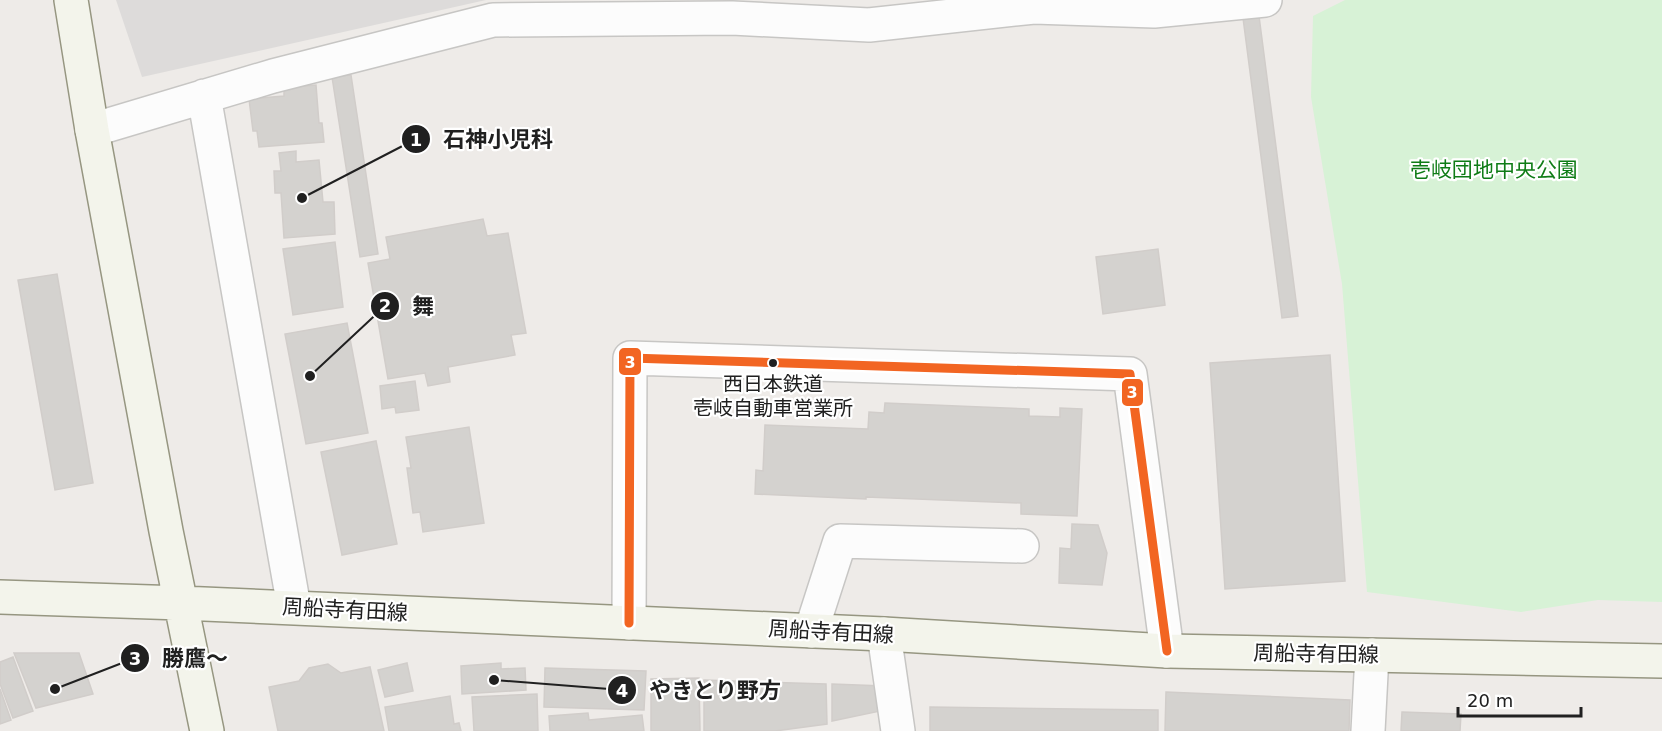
<svg xmlns="http://www.w3.org/2000/svg" width="1662" height="731" font-family="'DejaVu Sans','Noto Sans JP',sans-serif">
	<style>
		.residential { fill: #dddbda }
		.park { fill: #d7f2d6 }
		.building { fill: #d4d2cf; stroke: #d1cdca; stroke-width: 1.5 }
		.lines { fill: none; stroke-linecap: round; stroke-linejoin: round }
		.street-casing { stroke: #c7c6c4; stroke-width: 36 }
		.secondary-casing { stroke: #969681; stroke-width: 36 }
		.street { stroke: #fcfcfc; stroke-width: 33 }
		.secondary { stroke: #f3f4eb; stroke-width: 33 }
		.bus-1-casing { stroke: #fff; stroke-width: 14 }
		.bus-1 { stroke: #f26522; stroke-width: 9 }
		.bus-dot { fill: #202020; stroke: #fff; stroke-width: 2 }
		.labels { text-anchor: middle; stroke-width: 4.5; stroke-linejoin: round; paint-order: stroke }
		.bus-label { font-size: 20px; fill: #202020; stroke: #fff }
		.park-label { font-size: 21px; fill: #0f7c16; stroke: #fff }
		.street-label { font-size: 21px; fill: #202020; stroke: #fff }
		.leader { fill: none; stroke: #202020; stroke-width: 2 }
		.callout-dot { fill: #202020; stroke: #fff; stroke-width: 2 }
		.mark-label { font-size: 18px; text-anchor: middle; font-weight: bold; fill: #fff }
		.callout-label { font-size: 22px; text-anchor: middle; font-weight: bold; fill: #202020; stroke: #fff; stroke-width: 4.5; stroke-linejoin: round; paint-order: stroke }
		.line-badge { stroke: #fff; stroke-width: 2 }
		.badge-label { font-size: 16px; text-anchor: middle; font-weight: bold; fill: #fff }
	</style>
	<rect width="100%" height="100%" fill="#eeebe8"/>
	<path class="residential" d="M 116,0 L 486,0 L 142,77 Z"/>
	<path class="park" d="M 1345,0 L 1662,0 L 1662,602 L 1598,600 L 1521,612 L 1367,592 L 1342,284 L 1311,97 L 1313,16 Z"/>
	<path class="building" d="M 1259,16 L 1298,316 L 1282,318 L 1243,18 Z
		M 351,75 L 378,254 L 360,257 L 332,77 Z
		M 316,85 L 319,123 L 322,123 L 324,142 L 259,147 L 257,131 L 253,131 L 249,99 L 284,96 L 284,88 Z
		M 296,151 L 296,162 L 319,160 L 323,202 L 334,202 L 335,234 L 284,238 L 281,193 L 275,193 L 274,171 L 281,171 L 279,153 Z
		M 483,219 L 487,236 L 508,233 L 526,333 L 511,335 L 515,355 L 448,367 L 450,382 L 428,386 L 425,373 L 388,379 L 368,263 L 390,259 L 386,237 Z
		M 335,242 L 343,307 L 293,315 L 283,249 Z
		M 1158,249 L 1165,305 L 1103,314 L 1096,257 Z
		M 57,274 L 93,483 L 55,490 L 18,280 Z
		M 347,323 L 368,433 L 306,444 L 285,334 Z
		M 1330,355 L 1345,581 L 1225,589 L 1210,363 Z
		M 415,381 L 419,410 L 396,413 L 395,407 L 382,409 L 380,386 Z
		M 885,403 L 1029,409 L 1029,416 L 1060,417 L 1060,408 L 1082,409 L 1077,516 L 1021,514 L 1021,503 L 866,497 L 866,499 L 755,494 L 756,470 L 763,471 L 765,425 L 868,429 L 869,412 L 884,413 Z
		M 469,427 L 484,523 L 423,532 L 420,512 L 413,513 L 407,468 L 411,468 L 406,437 Z
		M 376,441 L 397,544 L 342,555 L 321,452 Z
		M 1072,524 L 1098,525 L 1107,553 L 1102,585 L 1059,583 L 1060,548 L 1071,549 Z
		M 14,653 L 79,653 L 93,694 L 36,708 Z
		M 13,657 L 33,711 L 13,718 L 0,684 L 0,662 Z
		M 407,663 L 413,691 L 385,697 L 378,670 Z
		M 501,663 L 501,669 L 525,668 L 526,690 L 462,694 L 461,666 Z
		M 328,664 L 341,673 L 370,667 L 384,731 L 278,731 L 269,687 L 299,681 L 309,668 Z
		M 545,668 L 646,671 L 644,710 L 544,707 Z
		M 699,678 L 700,731 L 651,731 L 651,679 Z
		M 704,680 L 826,684 L 827,724 L 775,731 L 704,731 Z
		M 832,684 L 884,686 L 885,710 L 832,721 Z
		M 0,689 L 11,720 L 0,724 Z
		M 1166,692 L 1350,700 L 1349,731 L 1165,731 Z
		M 537,694 L 538,731 L 474,731 L 472,697 Z
		M 450,696 L 454,724 L 459,723 L 461,731 L 389,731 L 385,707 Z
		M 930,707 L 1158,710 L 1158,731 L 930,731 Z
		M 1402,712 L 1461,714 L 1460,731 L 1401,731 Z
		M 588,713 L 589,720 L 642,715 L 644,731 L 550,731 L 549,716 Z"/>
	<g class="lines">
		<g class="street-casing">
			<path id="street" d="M 204,96 L 294,607
				M 92,130 L 273,76 L 493,20 L 732,18 L 869,25 L 1034,7 L 1154,11 L 1265,0
				M 629,623 L 630,358 L 1130,374 L 1167,651
				M 811,631 L 840,541 L 1022,546
				M 884,634 L 898,731
				M 1368,731 L 1372,655"/>
		</g>
		<g class="secondary-casing">
			<path id="secondary" d="M 71,0 L 92,130 L 166,531 L 207,731
				M 0,597 L 181,603 L 884,634 L 1167,651 L 1662,661"/>
		</g>
		<use href="#street" class="street"/>
		<use href="#secondary" class="secondary"/>
		<g class="bus-1-casing">
			<path id="bus-1" d="M 629,623 L 630,358 L 1130,374 L 1167,651"/>
		</g>
		<use href="#bus-1" class="bus-1"/>
	</g>
	<circle class="bus-dot" cx="773" cy="363" r="5"/>
	<g class="labels">
		<g class="bus-label">
			<text x="773" y="391">西日本鉄道<tspan x="773" dy="24">壱岐自動車営業所</tspan></text>
		</g>
		<g class="park-label">
			<text x="1494" y="177">壱岐団地中央公園</text>
		</g>
		<g class="street-label">
			<text transform="translate(345 610) rotate(3)" y="7">周船寺有田線</text>
			<text transform="translate(831 632) rotate(3)" y="7">周船寺有田線</text>
			<text transform="translate(1316 654) rotate(1)" y="7">周船寺有田線</text>
		</g>
	</g>
	<path class="leader" d="M302 198L416 139M310 376L385 306M55 689L135 658M494 680L622 690"/>
	<g class="callout-dot">
		<circle cx="302" cy="198" r="6"/>
		<circle cx="310" cy="376" r="6"/>
		<circle cx="55" cy="689" r="6"/>
		<circle cx="494" cy="680" r="6"/>
		<circle cx="416" cy="139" r="15"/>
		<circle cx="385" cy="306" r="15"/>
		<circle cx="135" cy="658" r="15"/>
		<circle cx="622" cy="690" r="15"/>
	</g>
	<g class="mark-label">
		<text x="416" y="146">1</text>
		<text x="385" y="312">2</text>
		<text x="135" y="665">3</text>
		<text x="622" y="697">4</text>
	</g>
	<g class="callout-label">
		<text x="498" y="147">石神小児科</text>
		<text x="423" y="314">舞</text>
		<text x="195" y="666">勝鷹～</text>
		<text x="715" y="698">やきとり野方</text>
	</g>
	<g class="line-badge">
		<rect x="618" y="347" width="24" height="29" rx="6" fill="#f26522"/>
		<rect x="1121" y="378" width="23" height="29" rx="6" fill="#f26522"/>
	</g>
	<g class="badge-label">
		<text x="630" y="368">3</text>
		<text x="1132" y="398">3</text>
	</g>
	<path d="M1458 707v9h123v-9" fill="none" stroke="#202020" stroke-width="3"/>
	<text x="1467" y="707" font-size="18" fill="#202020" stroke="#ffffff" stroke-width="4.5" paint-order="stroke">20 m</text>
</svg>
